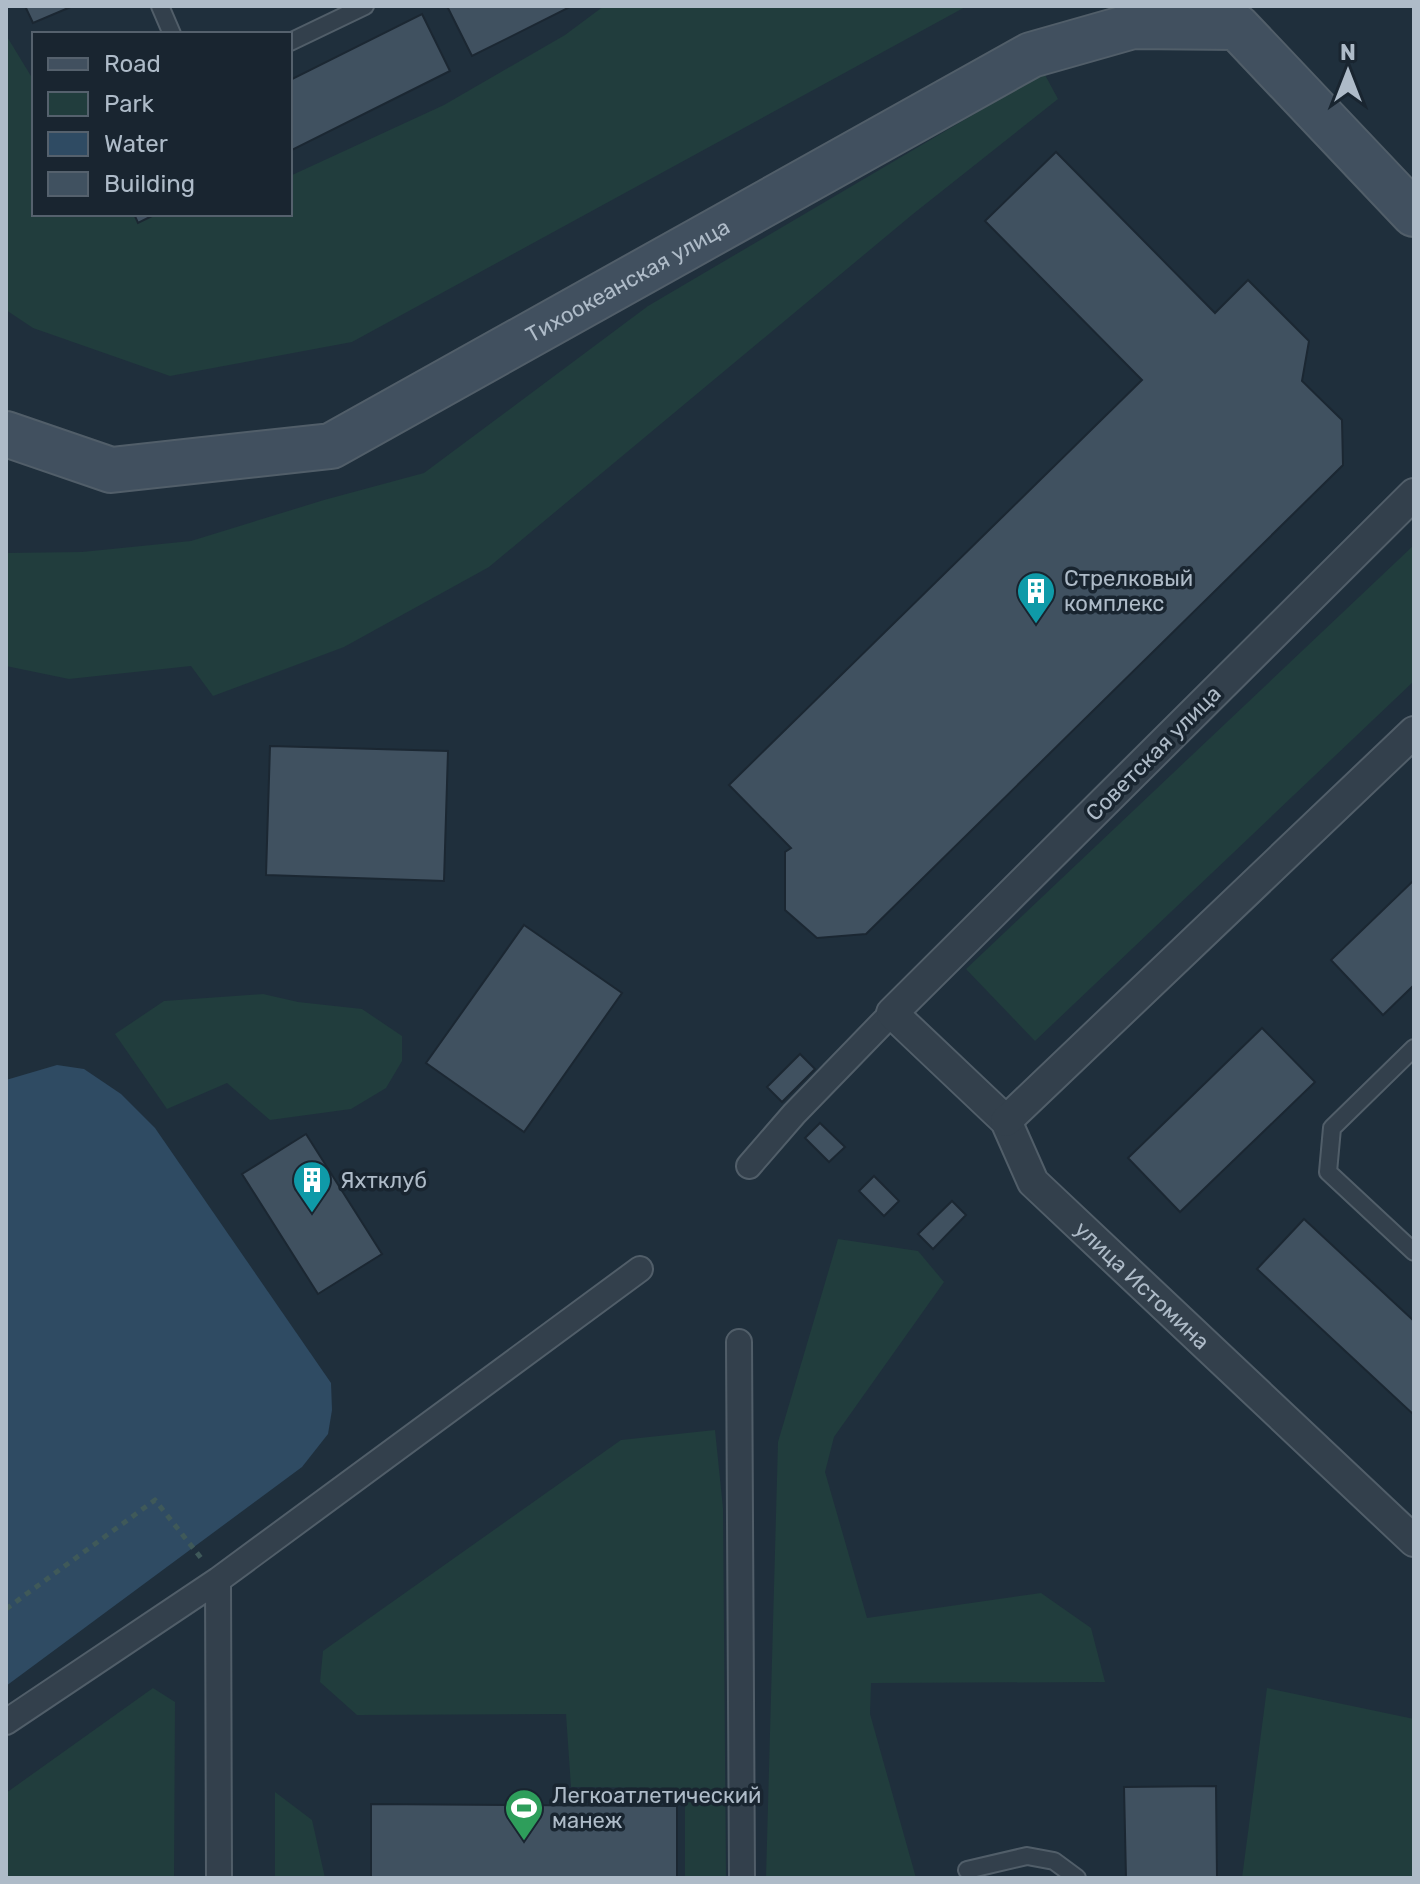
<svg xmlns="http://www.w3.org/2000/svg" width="1420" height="1884" font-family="Rubik,sans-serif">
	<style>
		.green { fill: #213d3d }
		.water { fill: #2f4b63 }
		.building { fill: #405160; stroke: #1b2732; stroke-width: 2 }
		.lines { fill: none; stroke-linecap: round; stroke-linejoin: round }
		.service-casing { stroke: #515e69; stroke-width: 20 }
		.pedestrian-casing { stroke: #515e69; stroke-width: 28 }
		.minor-casing { stroke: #515e69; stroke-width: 34 }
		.secondary-casing { stroke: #515e69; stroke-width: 48 }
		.path { stroke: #3f5959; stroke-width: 5; stroke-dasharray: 6 6; stroke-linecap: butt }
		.service { stroke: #33404c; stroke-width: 16 }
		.pedestrian { stroke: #33404c; stroke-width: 24 }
		.minor { stroke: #33404c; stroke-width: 30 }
		.secondary { stroke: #41505f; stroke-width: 44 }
		.labels { text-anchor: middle; stroke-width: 7; stroke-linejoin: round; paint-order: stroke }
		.street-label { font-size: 22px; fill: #aebbc8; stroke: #192530 }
		.poi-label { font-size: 22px; fill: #aebbc8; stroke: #192530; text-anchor: start }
	</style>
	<rect width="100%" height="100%" fill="#1f2f3c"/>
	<path class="green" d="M 604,6 L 967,6 L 352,342 L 170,376 L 33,328 L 6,310 L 6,35 L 34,81 L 34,214 L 156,214 L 213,217 L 218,214 L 290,214 L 290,176 L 444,105 L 565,35 Z
		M 1044,73 L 1058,99 L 913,214 L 489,567 L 344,647 L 213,696 L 191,666 L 69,679 L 6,666 L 6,553 L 82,552 L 191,541 L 324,500 L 424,473 L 648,306 Z
		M 1414,545 L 1414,681 L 1035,1041 L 966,969 Z
		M 263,994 L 298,1002 L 362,1009 L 402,1036 L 402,1061 L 386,1088 L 351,1109 L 270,1120 L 227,1083 L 167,1109 L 115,1034 L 164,1001 Z
		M 838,1239 L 918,1251 L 944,1282 L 834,1437 L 825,1472 L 867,1618 L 1041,1593 L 1091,1628 L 1105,1682 L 871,1683 L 870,1714 L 916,1878 L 766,1878 L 778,1442 Z
		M 715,1430 L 723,1508 L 726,1878 L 685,1878 L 685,1803 L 669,1788 L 571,1787 L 566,1714 L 357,1715 L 320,1682 L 323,1651 L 621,1440 Z
		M 153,1688 L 175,1702 L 174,1878 L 6,1878 L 6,1793 Z
		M 1267,1688 L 1414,1719 L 1414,1878 L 1242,1878 Z
		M 275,1792 L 312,1820 L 325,1878 L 275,1878 Z"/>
	<path class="water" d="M 57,1065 L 84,1069 L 121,1094 L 155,1128 L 331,1383 L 332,1410 L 328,1434 L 302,1467 L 6,1686 L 6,1080 Z"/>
	<path class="building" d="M 25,6 L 73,6 L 33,23 Z
		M 447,6 L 570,6 L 570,7 L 472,56 Z
		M 422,14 L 450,71 L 290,151 L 290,80 Z
		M 1056,152 L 1215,313 L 1248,280 L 1309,341 L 1302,381 L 1342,420 L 1343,465 L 866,934 L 817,938 L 785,910 L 785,852 L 791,848 L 729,785 L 1142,380 L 985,221 Z
		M 134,214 L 156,214 L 138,223 Z
		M 270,746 L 448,751 L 444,881 L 266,875 Z
		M 1414,880 L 1414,985 L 1383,1015 L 1331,960 Z
		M 524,925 L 622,993 L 524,1132 L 426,1063 Z
		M 1262,1028 L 1315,1082 L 1180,1212 L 1128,1158 Z
		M 800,1054 L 815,1069 L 782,1102 L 767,1087 Z
		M 820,1123 L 845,1147 L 829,1162 L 805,1138 Z
		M 306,1134 L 382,1254 L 318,1294 L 242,1174 Z
		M 874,1176 L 899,1201 L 884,1216 L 859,1191 Z
		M 952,1201 L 966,1215 L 933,1249 L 918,1234 Z
		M 1304,1219 L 1414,1321 L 1414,1415 L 1257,1269 Z
		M 1216,1786 L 1217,1878 L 1126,1878 L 1124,1787 Z
		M 371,1804 L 677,1806 L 677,1878 L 371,1878 Z"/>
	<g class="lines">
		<g class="service-casing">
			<path id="service" d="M 160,6 L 172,34
				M 290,42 L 365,6
				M 1414,1048 L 1332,1128 L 1328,1172 L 1414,1252
				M 967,1870 L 1027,1856 L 1054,1861 L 1077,1878"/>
		</g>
		<g class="pedestrian-casing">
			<path id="pedestrian" d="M 749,1166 L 794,1114 L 892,1013
				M 739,1342 L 742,1878
				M 218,1580 L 219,1878
				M 6,1722 L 218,1580 L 640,1269"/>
		</g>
		<g class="minor-casing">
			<g id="minor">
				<path id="s1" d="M 1414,494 L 892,1013 L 1006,1121 L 1033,1182 L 1414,1541"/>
				<path d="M 1006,1121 L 1414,732"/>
			</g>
		</g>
		<g class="secondary-casing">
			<g id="secondary">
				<path id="s2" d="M 6,434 L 111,470 L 331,446 L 1031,55 L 1133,26 L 1237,27 L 1414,214"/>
			</g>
		</g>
		<path class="path" d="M 6,1609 L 155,1500 L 201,1558"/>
		<use href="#service" class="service"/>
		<use href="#pedestrian" class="pedestrian"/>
		<use href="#minor" class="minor"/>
		<use href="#secondary" class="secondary"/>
	</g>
	<defs>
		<g id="building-pin" transform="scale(2)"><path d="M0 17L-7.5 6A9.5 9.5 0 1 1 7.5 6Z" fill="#0f9aa8" stroke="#192530"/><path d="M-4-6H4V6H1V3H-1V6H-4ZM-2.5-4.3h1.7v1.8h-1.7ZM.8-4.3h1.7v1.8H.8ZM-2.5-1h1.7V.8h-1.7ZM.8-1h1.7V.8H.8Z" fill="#fff"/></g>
		<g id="stadium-pin" transform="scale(2)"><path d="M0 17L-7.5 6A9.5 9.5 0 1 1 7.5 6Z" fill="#2e9e5b" stroke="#192530"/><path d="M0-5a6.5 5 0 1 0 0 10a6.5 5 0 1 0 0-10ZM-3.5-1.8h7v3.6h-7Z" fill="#fff"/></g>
	</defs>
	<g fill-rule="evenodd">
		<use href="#building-pin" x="1036" y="591"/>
		<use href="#building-pin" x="312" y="1180"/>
		<use href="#stadium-pin" x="524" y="1808"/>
	</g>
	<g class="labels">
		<g class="street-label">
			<text dy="8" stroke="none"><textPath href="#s2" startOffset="672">Тихоокеанская улица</textPath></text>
			<text transform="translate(1153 753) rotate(-45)" y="8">Советская улица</text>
			<text dy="8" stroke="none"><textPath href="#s1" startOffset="1110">улица Истомина</textPath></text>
		</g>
		<g class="poi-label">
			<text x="1064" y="586">Стрелковый<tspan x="1064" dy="25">комплекс</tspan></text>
			<text x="340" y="1188">Яхтклуб</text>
			<text x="552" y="1803">Легкоатлетический<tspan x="552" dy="25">манеж</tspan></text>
		</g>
	</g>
	<rect width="1420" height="1884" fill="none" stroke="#aebbc8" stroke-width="16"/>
	<rect x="32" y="32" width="260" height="184" fill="#192530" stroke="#55616d" stroke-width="2"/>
	<rect x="48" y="58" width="40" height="12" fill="#41505f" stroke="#55616d" stroke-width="2"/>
	<text x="104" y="72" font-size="24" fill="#aebbc8">Road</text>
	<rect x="48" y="92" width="40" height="24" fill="#213d3d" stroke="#55616d" stroke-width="2"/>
	<text x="104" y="112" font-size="24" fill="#aebbc8">Park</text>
	<rect x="48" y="132" width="40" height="24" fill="#2f4b63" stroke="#55616d" stroke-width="2"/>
	<text x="104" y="152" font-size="24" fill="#aebbc8">Water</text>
	<rect x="48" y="172" width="40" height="24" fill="#405160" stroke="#55616d" stroke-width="2"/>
	<text x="104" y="192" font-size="24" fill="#aebbc8">Building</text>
	<g transform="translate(1348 72)" stroke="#192530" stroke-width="6" paint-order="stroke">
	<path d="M0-6L14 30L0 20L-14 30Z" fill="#aebbc8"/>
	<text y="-12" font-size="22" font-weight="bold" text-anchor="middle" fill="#aebbc8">N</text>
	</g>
</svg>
